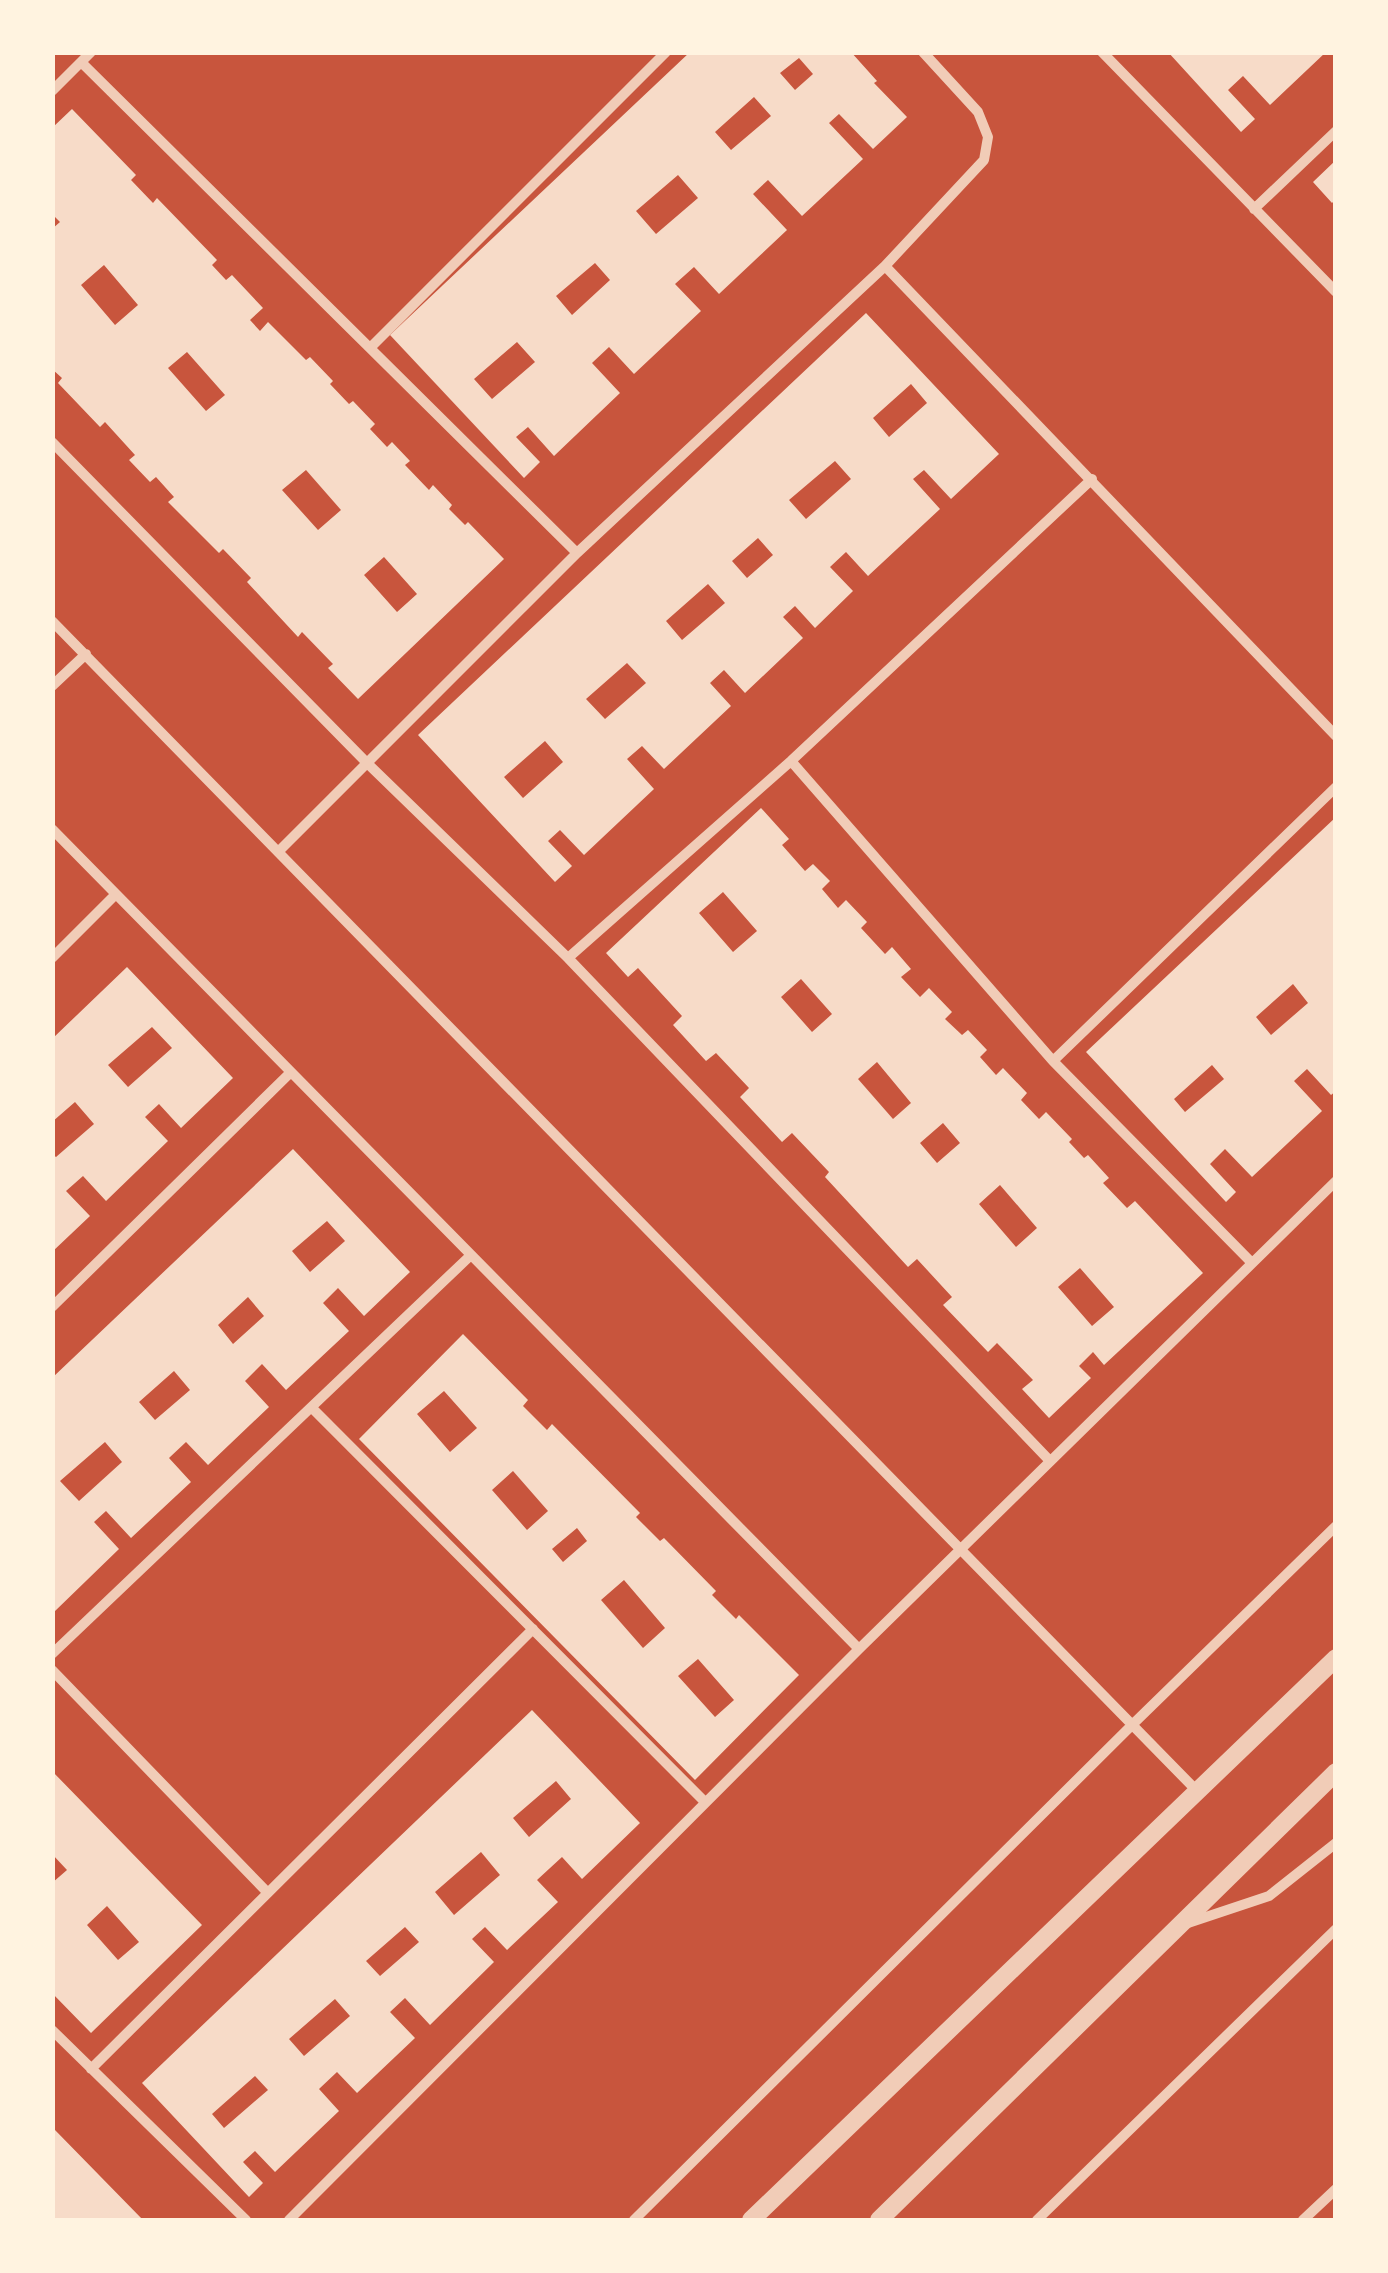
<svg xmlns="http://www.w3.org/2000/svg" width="1388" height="2273" font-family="'Open Sans',sans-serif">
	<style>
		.building { fill: #f7dbc8; fill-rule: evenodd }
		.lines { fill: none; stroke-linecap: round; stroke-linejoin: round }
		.minor { stroke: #f1ccb7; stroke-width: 10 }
		.tertiary { stroke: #f1ccb7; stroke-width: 18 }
	</style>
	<rect width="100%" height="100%" fill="#c8553d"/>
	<path class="building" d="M 690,52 L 851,52 L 877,81 L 874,83 L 907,117 L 873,149 L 839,114 L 829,123 L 863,159 L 802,216 L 768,180 L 753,194 L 787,230 L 719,294 L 694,267 L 675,284 L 701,311 L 634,374 L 609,347 L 592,363 L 620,393 L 554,456 L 528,427 L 516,437 L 540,462 L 524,478 L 390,335 ZM 799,58 L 813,74 L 795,90 L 780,73 ZM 754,97 L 771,116 L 731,150 L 715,132 ZM 678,175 L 698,198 L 656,234 L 636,211 ZM 595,263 L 610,280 L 572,315 L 556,296 ZM 517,342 L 535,362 L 492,399 L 474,379 Z
		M 1168,52 L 1326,52 L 1270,105 L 1243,76 L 1228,90 L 1255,119 L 1241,132 Z
		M 72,109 L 136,175 L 131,180 L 153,203 L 157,198 L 217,260 L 212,265 L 226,280 L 232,275 L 263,308 L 250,320 L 260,331 L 268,322 L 306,360 L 310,357 L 333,381 L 330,384 L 349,404 L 353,401 L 375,424 L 370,429 L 387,447 L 392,442 L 410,461 L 405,465 L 429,490 L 433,485 L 452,505 L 449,509 L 465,525 L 468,522 L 504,559 L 358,699 L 328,668 L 333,664 L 302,632 L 298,637 L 247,582 L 251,578 L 223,549 L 219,553 L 168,502 L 174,497 L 156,477 L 150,482 L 129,460 L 135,455 L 105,422 L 100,427 L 58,383 L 62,378 L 52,369 L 52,229 L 60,222 L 52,214 L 52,128 ZM 104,265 L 138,305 L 115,325 L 81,285 ZM 187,352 L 225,395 L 206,411 L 168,368 ZM 306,470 L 341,510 L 318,530 L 282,490 ZM 384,557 L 417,594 L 397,612 L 364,575 Z
		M 1336,160 L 1336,199 L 1332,203 L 1313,182 Z
		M 866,313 L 999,454 L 951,499 L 924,470 L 913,479 L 940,509 L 868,576 L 846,552 L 830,567 L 853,591 L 815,628 L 795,606 L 783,617 L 803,638 L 745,693 L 724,670 L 710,683 L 731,706 L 664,769 L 642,746 L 627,759 L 654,789 L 584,855 L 560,830 L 548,841 L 572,866 L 555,882 L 418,735 ZM 911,384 L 927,403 L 889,437 L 873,418 ZM 835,461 L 851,479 L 806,519 L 789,500 ZM 758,538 L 773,555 L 747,578 L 732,561 ZM 708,584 L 725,603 L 682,640 L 666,621 ZM 627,663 L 646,683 L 605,719 L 586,699 ZM 545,741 L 563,762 L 523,798 L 504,777 Z
		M 761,808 L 789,839 L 782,845 L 805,871 L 813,864 L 830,881 L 822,889 L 838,908 L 846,900 L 867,922 L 861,928 L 885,954 L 892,947 L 911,969 L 901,977 L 920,997 L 929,988 L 952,1012 L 945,1019 L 962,1035 L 968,1030 L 987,1050 L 980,1057 L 996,1075 L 1003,1068 L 1027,1093 L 1021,1100 L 1039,1119 L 1046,1112 L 1072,1139 L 1069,1142 L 1084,1158 L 1088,1155 L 1109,1178 L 1103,1183 L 1127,1208 L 1135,1201 L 1203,1273 L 1104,1365 L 1093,1352 L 1079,1366 L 1091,1378 L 1049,1418 L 1022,1389 L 1033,1380 L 997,1343 L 988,1352 L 943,1305 L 952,1297 L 917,1259 L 908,1267 L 825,1177 L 829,1172 L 792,1133 L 782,1142 L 740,1097 L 749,1088 L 716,1053 L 706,1061 L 673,1025 L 682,1016 L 638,968 L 628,977 L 606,953 ZM 723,892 L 757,931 L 733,952 L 699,913 ZM 801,979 L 832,1014 L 812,1032 L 781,997 ZM 877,1062 L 911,1103 L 893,1119 L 858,1079 ZM 943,1123 L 960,1143 L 937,1163 L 920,1143 ZM 1000,1185 L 1037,1228 L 1016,1247 L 979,1204 ZM 1080,1268 L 1114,1307 L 1092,1326 L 1058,1287 Z
		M 1336,817 L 1336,1091 L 1331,1095 L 1307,1069 L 1294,1081 L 1322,1111 L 1252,1177 L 1225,1149 L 1210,1164 L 1236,1192 L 1226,1202 L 1086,1052 ZM 1293,984 L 1308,1003 L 1271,1035 L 1256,1017 ZM 1212,1065 L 1224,1079 L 1185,1112 L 1174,1099 Z
		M 127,967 L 233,1078 L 181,1128 L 159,1104 L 145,1117 L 168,1141 L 106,1201 L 83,1176 L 66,1191 L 90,1216 L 52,1252 L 52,1154 L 56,1157 L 94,1124 L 75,1102 L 52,1122 L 52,1039 ZM 152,1027 L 172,1048 L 128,1087 L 108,1065 Z
		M 293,1149 L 410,1272 L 364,1316 L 338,1288 L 323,1303 L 349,1331 L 286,1390 L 262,1364 L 245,1381 L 269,1407 L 208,1465 L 186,1442 L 169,1458 L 191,1482 L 131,1538 L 106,1511 L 94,1522 L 119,1549 L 54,1612 L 52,1378 ZM 327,1221 L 345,1241 L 310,1272 L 292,1251 ZM 248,1297 L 264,1316 L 233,1344 L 218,1325 ZM 174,1371 L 190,1390 L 155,1420 L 139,1402 ZM 105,1442 L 122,1462 L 79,1501 L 60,1481 Z
		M 463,1334 L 528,1400 L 523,1406 L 547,1430 L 552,1424 L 640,1513 L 636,1517 L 660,1541 L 664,1538 L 716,1591 L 712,1595 L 736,1619 L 739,1615 L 799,1675 L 695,1780 L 359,1439 ZM 444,1391 L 477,1428 L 450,1452 L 417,1414 ZM 513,1471 L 548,1511 L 527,1530 L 492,1490 ZM 577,1528 L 587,1541 L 563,1562 L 552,1549 ZM 624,1580 L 665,1628 L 643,1648 L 601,1600 ZM 698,1659 L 734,1700 L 715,1717 L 678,1676 Z
		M 532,1710 L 640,1823 L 582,1879 L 562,1857 L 537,1880 L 558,1902 L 507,1950 L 485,1927 L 472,1939 L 494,1962 L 430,2025 L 405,1998 L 390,2012 L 415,2038 L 357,2093 L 337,2072 L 319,2089 L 339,2111 L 275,2172 L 255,2151 L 243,2162 L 263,2183 L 249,2197 L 142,2083 ZM 556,1781 L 571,1799 L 529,1837 L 513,1818 ZM 481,1852 L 500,1875 L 454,1915 L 435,1892 ZM 405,1927 L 419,1942 L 380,1976 L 366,1961 ZM 335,1999 L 350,2016 L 304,2056 L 289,2039 ZM 255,2076 L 268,2090 L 224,2128 L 212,2114 Z
		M 52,1771 L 202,1925 L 91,2033 L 52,1993 L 52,1883 L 67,1870 L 52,1854 ZM 107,1906 L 139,1942 L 118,1960 L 87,1925 Z
		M 55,2130 L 143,2220 L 52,2220 L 52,2132 Z"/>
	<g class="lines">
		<path class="minor" d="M 1102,52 L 1336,292
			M 81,62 L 577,553
			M 52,91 L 91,52
			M 1254,209 L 1336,131
			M 885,266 L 1336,736
			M 370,348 L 666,52
			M 52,442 L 367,763 L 568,958 L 1050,1461
			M 52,621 L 1197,1791
			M 52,686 L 86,654
			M 791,761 L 1053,1061 L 1252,1263
			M 52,829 L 859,1649
			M 278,852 L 577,553 L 885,266 L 984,160 L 988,137 L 978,112 L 923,52
			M 52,958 L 116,894
			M 568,958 L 791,761 L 1092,479
			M 1053,1061 L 1336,787
			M 52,1307 L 291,1072
			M 312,1408 L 705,1802
			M 52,1654 L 471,1255
			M 52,1670 L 267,1892
			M 1185,1924 L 1269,1896 L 1336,1843
			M 52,2030 L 246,2220
			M 91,2069 L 533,1629
			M 289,2220 L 859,1649 L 1336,1181
			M 634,2220 L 1132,1725 L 1336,1526
			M 1037,2220 L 1336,1929
			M 1303,2220 L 1336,2189"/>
		<path class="tertiary" d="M 751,2220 L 1336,1658
			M 879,2220 L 1336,1772"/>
	</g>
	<rect width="1388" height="2273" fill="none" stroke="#fff3e0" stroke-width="110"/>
</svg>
